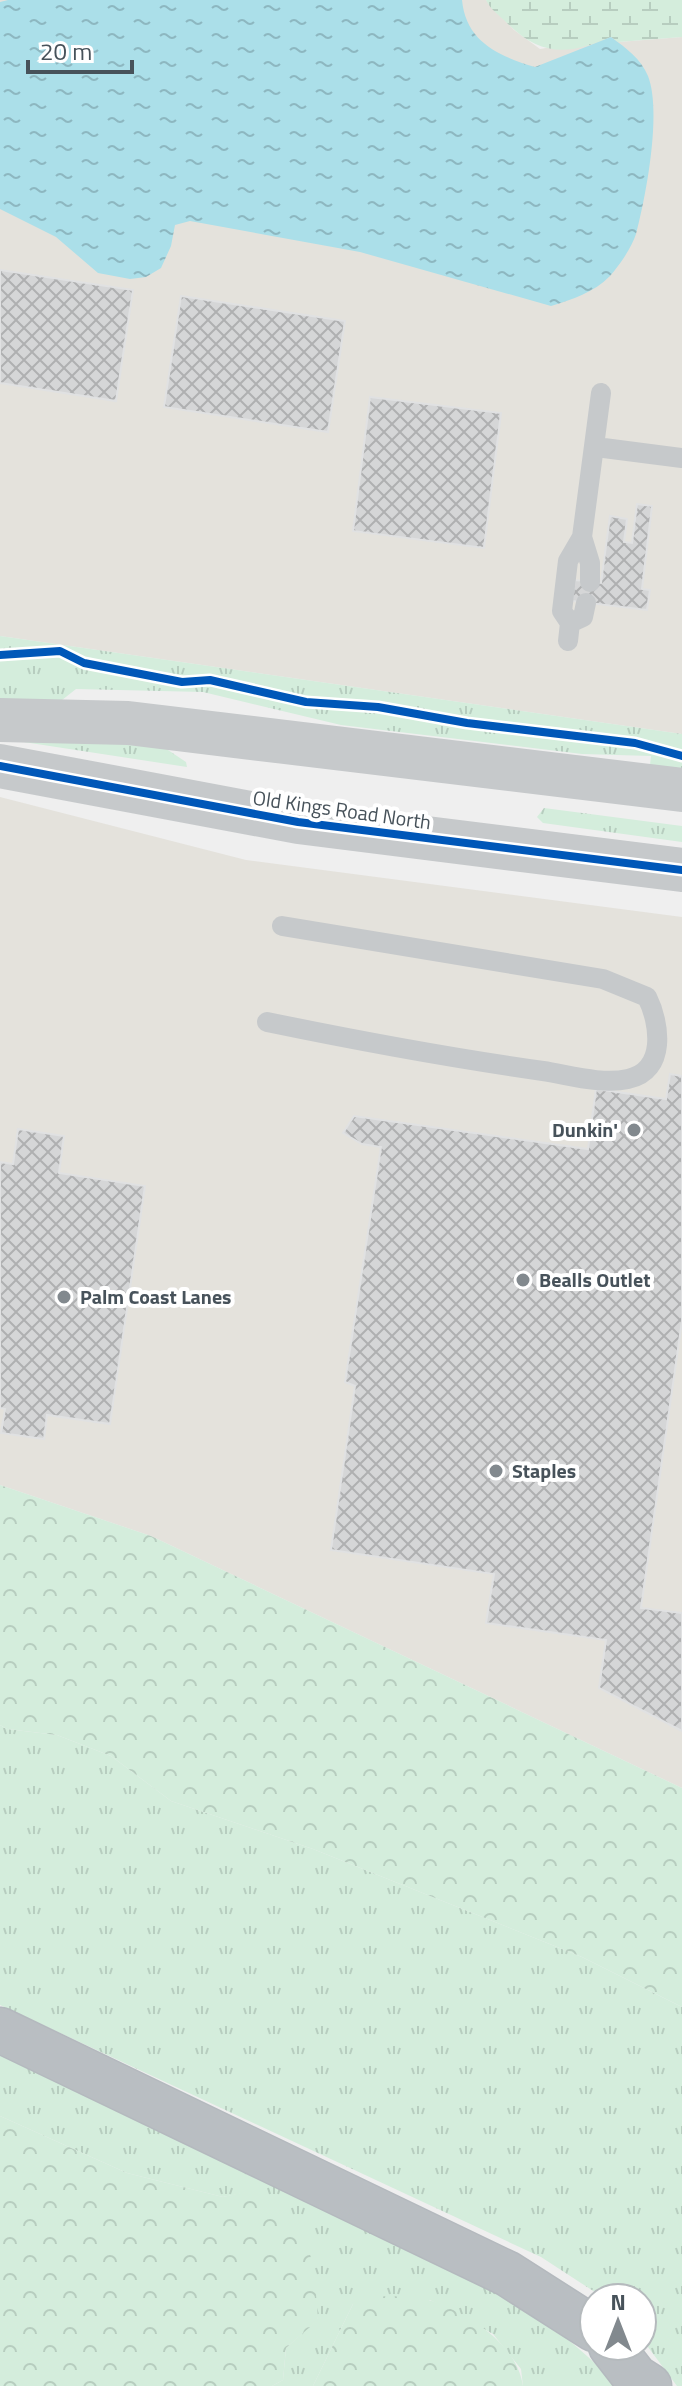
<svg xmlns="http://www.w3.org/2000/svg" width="682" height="2386" font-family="'Titillium Web',sans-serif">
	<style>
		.commercial { fill: #e4e2dc }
		.grass { fill: url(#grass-tufts) }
		.forest { fill: url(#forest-crowns) }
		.wetland { fill: url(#wetland-marsh) }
		.water { fill: url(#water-ripples) }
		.building { fill: url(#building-cross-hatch); stroke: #e0e1e2; stroke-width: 2 }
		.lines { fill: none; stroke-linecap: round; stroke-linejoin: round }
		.motorway-casing { stroke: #b4b9be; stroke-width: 47 }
		.service { stroke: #c6c9cb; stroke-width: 20 }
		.tertiary { stroke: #c6c9cb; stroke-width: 44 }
		.motorway { stroke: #b9bec2; stroke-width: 44 }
		.cycleway-casing { stroke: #fff; stroke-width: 13 }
		.cycleway { stroke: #0057b8; stroke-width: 8 }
		.poi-dot { fill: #82898e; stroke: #fff; stroke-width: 3 }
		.labels { text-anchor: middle; stroke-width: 8; stroke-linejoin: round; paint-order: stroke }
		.street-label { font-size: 20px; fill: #47525a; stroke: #fff }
		.poi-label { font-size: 20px; font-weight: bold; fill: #47525a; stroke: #fff; text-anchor: start }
	</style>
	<defs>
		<pattern id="grass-tufts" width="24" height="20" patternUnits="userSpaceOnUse" patternTransform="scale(2)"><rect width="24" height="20" fill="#d4eddc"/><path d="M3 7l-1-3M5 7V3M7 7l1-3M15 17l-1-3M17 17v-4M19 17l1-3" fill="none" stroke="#b7cdbf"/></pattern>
		<pattern id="forest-crowns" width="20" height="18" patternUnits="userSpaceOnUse" patternTransform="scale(2)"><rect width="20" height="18" fill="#d4eddc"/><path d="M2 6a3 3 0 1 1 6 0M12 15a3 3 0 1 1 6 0" fill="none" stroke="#b7cdbf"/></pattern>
		<pattern id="wetland-marsh" width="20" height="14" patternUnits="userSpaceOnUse" patternTransform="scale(2)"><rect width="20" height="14" fill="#d4eddc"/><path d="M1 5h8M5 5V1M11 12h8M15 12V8" fill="none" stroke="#b7cdbf"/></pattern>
		<pattern id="water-ripples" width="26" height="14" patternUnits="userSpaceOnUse" patternTransform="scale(2)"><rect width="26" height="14" fill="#abdfe9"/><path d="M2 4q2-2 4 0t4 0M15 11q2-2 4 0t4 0" fill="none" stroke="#8db7c0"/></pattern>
		<pattern id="building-cross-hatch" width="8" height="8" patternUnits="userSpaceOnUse" patternTransform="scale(2)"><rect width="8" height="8" fill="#d5d6d7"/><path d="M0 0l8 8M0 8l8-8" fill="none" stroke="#afb0b1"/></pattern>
	</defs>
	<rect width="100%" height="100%" fill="#efefef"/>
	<path class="commercial" d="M 0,0 L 486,0 L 514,30 L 540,49 L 611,37 L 619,42 L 682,37 L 682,734 L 0,636 Z
		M 0,797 L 246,860 L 682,917 L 682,1788 L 151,1536 L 0,1485 Z"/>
	<path class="grass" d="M 0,636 L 682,734 L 682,770 L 650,765 L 651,756 L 582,754 L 341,725 L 203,692 L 76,689 L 57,704 L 0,703 Z
		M 0,732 L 165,748 L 186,762 L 187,767 L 4,739 Z
		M 544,808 L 682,826 L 682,842 L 543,823 L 537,817 Z
		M 0,1725 L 7,1729 L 57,1735 L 111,1756 L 171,1801 L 313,1849 L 582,1957 L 682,2007 L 682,2386 L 677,2386 L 642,2339 L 642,2298 L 604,2298 L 541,2257 L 0,2005 Z
		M 0,2042 L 493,2287 C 538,2317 581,2344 616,2386 L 523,2386 L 521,2369 L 493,2334 L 430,2300 L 353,2304 L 313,2386 L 272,2386 L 283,2380 L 286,2348 L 318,2319 L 258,2190 L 223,2197 L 127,2173 L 0,2116 Z"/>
	<path class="forest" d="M 0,1485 L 151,1536 L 682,1788 L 682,2007 L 582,1957 L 313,1849 L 171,1801 L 111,1756 L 57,1735 L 7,1729 L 0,1725 Z
		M 0,2116 L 127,2173 L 223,2197 L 258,2189 L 302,2232 L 314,2266 L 318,2320 L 286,2348 L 283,2380 L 272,2386 L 0,2386 Z
		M 370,2296 C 388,2297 415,2294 432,2301 C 470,2315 517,2344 523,2386 L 313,2386 L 353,2304 Z"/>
	<path class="wetland" d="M 486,0 L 682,0 L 682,37 L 618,42 L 611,37 C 569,55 541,57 507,23 C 500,16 490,9 486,0 Z"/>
	<path class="water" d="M 8,0 L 462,0 C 466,42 499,56 535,67 L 611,37 C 626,48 641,59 648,76 C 662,112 646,196 636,234 C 632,247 619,266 610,276 C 593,293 573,299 551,306 L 360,252 L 190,221 L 175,225 L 171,246 L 161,268 L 146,277 L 130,279 L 98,273 L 56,237 L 0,209 L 0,2 Z"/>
	<path class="building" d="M 0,270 L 133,290 L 116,401 L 0,383 Z
		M 181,296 L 345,321 L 328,432 L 164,407 Z
		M 370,397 L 501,413 L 484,548 L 353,531 Z
		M 637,504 L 652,506 L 642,589 L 650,590 L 647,610 L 572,601 L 575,580 L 601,583 L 610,516 L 627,519 L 624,542 L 632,543 Z
		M 670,1074 L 682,1076 L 682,1321 L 641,1608 L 682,1613 L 682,1731 L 599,1688 L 606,1640 L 486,1623 L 494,1574 L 331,1550 L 355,1386 L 345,1382 L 381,1147 L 362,1144 L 343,1133 L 354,1116 L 588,1149 L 596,1089 L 666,1099 Z
		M 18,1129 L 64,1136 L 59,1173 L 145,1186 L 110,1424 L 47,1415 L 44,1439 L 1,1433 L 5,1409 L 0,1408 L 0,1162 L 13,1164 Z"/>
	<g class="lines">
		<g class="motorway-casing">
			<path id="motorway" d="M 0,2030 L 508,2274 L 594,2329
				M 611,2346 L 635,2377 L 649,2386"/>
		</g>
		<path class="service" d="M 596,447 L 682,458
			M 582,537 L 590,563 L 590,582
			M 570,623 L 583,617 L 586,603
			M 568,641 L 570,623 L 562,611 L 568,561 L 582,537 L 601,393
			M 267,1022 C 359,1041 451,1058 543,1071 C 569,1075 602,1085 628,1079 C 667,1071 660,1023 647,997 L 603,979 L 282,926"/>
		<path class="tertiary" d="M 0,720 L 128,723 L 682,790
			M 0,766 L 298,822 L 682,870"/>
		<use href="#motorway" class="motorway"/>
		<g class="cycleway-casing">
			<path id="cycleway" d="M 0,655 L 60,651 L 84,663 L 182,682 L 210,680 L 306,702 L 378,707 L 467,723 L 635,743 L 682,756
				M 0,766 L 298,822 L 682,870"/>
		</g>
		<use href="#cycleway" class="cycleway"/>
	</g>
	<g class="poi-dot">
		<circle cx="634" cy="1130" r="8"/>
		<circle cx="523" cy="1280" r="8"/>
		<circle cx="64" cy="1297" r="8"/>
		<circle cx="496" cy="1471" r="8"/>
	</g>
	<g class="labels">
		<g class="street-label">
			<text transform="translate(342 810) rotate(8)" y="7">Old Kings Road North</text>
		</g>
		<g class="poi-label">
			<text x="618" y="1137" text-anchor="end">Dunkin'</text>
			<text x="539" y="1287">Bealls Outlet</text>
			<text x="80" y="1304">Palm Coast Lanes</text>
			<text x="512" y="1478">Staples</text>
		</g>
	</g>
	<g transform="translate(618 2322)"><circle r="38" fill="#ffffff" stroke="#b5babd" stroke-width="2"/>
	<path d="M0-6L14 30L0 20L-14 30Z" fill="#82898e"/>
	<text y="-12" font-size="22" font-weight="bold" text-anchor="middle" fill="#47525a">N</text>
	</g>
	<path d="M28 60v12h104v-12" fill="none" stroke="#47525a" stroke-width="4"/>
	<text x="40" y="60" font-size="24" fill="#47525a" stroke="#ffffff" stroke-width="6" paint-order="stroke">20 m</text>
</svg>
